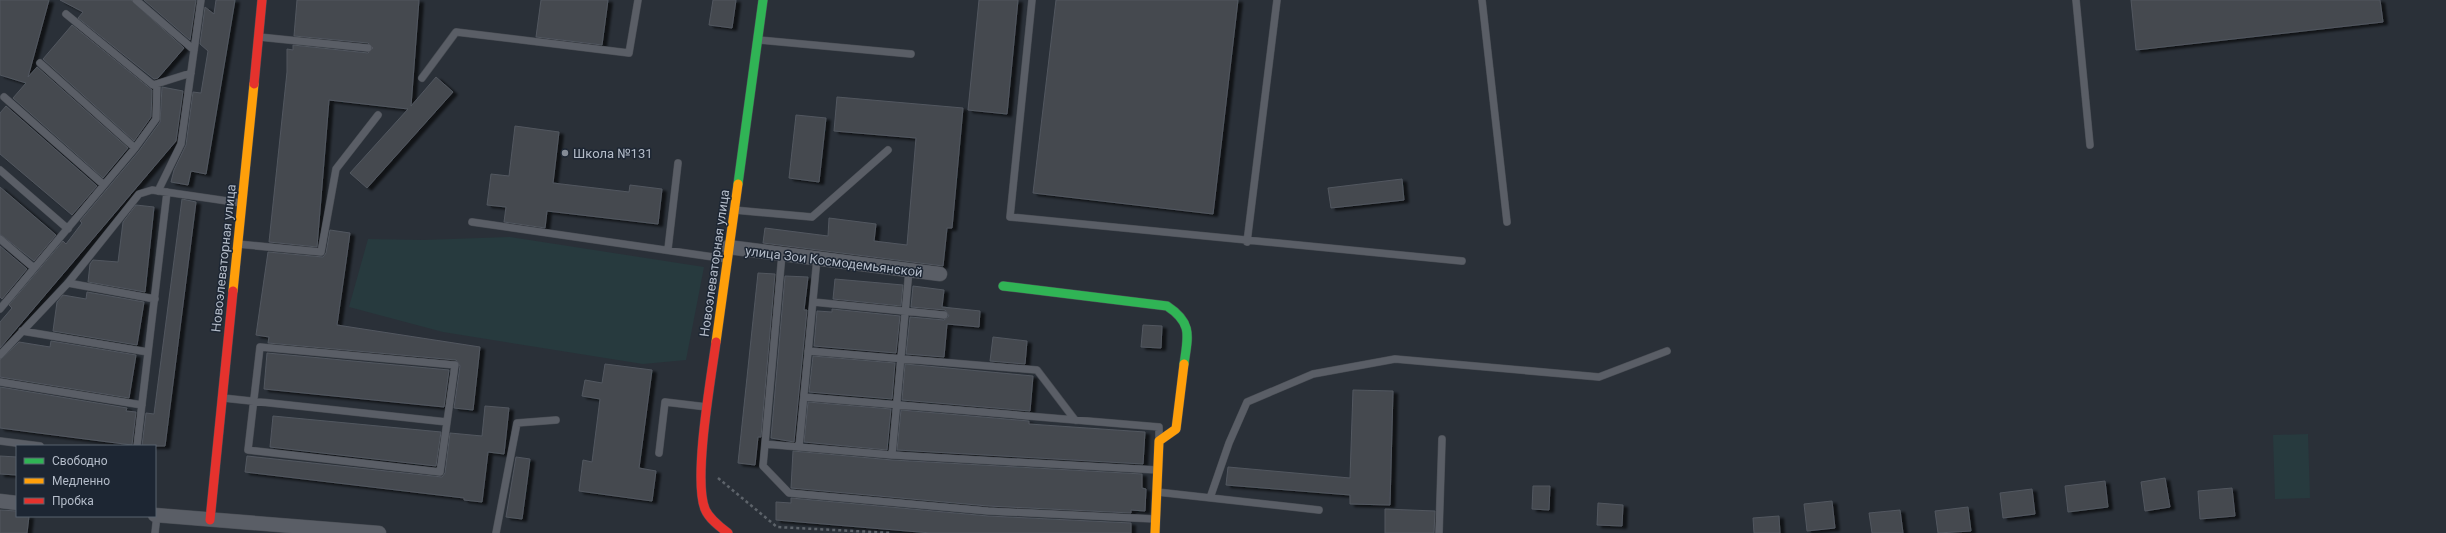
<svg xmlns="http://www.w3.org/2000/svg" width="2446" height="533" font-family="Roboto,sans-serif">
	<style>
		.green { fill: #273a3e }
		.building { fill: #444950; stroke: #52575f; filter: url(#shadow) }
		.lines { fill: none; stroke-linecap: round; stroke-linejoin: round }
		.lane-casing { stroke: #484c53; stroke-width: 8 }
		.street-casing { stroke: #484c53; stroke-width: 15 }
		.fast-casing { stroke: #484c53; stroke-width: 10 }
		.slow-casing { stroke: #484c53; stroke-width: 10 }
		.jam-casing { stroke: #484c53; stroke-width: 10 }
		.path { stroke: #5d636a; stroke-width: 2.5; stroke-dasharray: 3 3; stroke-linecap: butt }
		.lane { stroke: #5a5e66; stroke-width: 7 }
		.street { stroke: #5a5e66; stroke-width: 14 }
		.fast { stroke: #30b455; stroke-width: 9 }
		.slow { stroke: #ff9f0a; stroke-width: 9 }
		.jam { stroke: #e5322d; stroke-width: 9 }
		.poi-dot { fill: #848b96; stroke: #1d2633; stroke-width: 1.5 }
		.labels { text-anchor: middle; stroke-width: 3; stroke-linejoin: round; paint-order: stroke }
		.poi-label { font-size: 13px; fill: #b4bcc9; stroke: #1d2633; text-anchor: start }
		.street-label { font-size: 13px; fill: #b4bcc9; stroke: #1d2633 }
	</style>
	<defs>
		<filter id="shadow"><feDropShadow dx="4.5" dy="2.5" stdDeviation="1" flood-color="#0009"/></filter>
	</defs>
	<rect width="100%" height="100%" fill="#2a3038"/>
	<path class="green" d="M 510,237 L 704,267 L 686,360 L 643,364 L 443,332 L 349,307 L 368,239 L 423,240 Z
		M 2308,434 L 2310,498 L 2275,499 L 2273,435 Z"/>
	<path class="building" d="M 0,0 L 49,0 L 28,77 L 37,67 L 128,148 L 103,178 L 13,98 L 26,83 L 0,75 Z
		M 60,0 L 131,0 L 184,48 L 158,78 L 154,79 L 78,18 L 83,12 Z
		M 144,0 L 196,0 L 190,40 Z
		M 216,0 L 235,0 L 206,174 L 191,171 L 188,185 L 171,182 L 174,170 L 186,145 L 193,92 L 201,93 L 208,51 L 200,44 L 205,7 L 214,14 Z
		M 297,0 L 419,0 L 411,106 L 436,77 L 453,92 L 367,188 L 350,173 L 408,109 L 329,100 L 317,247 L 269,242 L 287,72 L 287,49 L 293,50 L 293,45 L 368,53 L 373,48 L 368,43 L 294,36 Z
		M 541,0 L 608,0 L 602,45 L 536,37 Z
		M 713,0 L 736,0 L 732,28 L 709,25 Z
		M 979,0 L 1018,0 L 1007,114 L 968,110 Z
		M 1056,0 L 1238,0 L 1213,214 L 1033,193 Z
		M 2131,0 L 2380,0 L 2383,22 L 2136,50 Z
		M 72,25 L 152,90 L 151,117 L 134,141 L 43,59 Z
		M 162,87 L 183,91 L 176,141 L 0,348 L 0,322 L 12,308 L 9,305 L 63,241 L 66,244 L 82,223 L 80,221 L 139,151 L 160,122 Z
		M 837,97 L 963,108 L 952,228 L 947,228 L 943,266 L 763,243 L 765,228 L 828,236 L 829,218 L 876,224 L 874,241 L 907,245 L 916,138 L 834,131 Z
		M 6,106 L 97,186 L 72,215 L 0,154 L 0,113 Z
		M 796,115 L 826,118 L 819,182 L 789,178 Z
		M 515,126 L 559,132 L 553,183 L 629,192 L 630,185 L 662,189 L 658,224 L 547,211 L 545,228 L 504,222 L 506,207 L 487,205 L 491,174 L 509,176 Z
		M 1402,179 L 1404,200 L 1331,208 L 1328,188 Z
		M 0,187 L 56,235 L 34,261 L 0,234 Z
		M 182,199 L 196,202 L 165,446 L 142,446 L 146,413 L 154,414 Z
		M 136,205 L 154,207 L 145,292 L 88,282 L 90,264 L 93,260 L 118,262 L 123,222 Z
		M 330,230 L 350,233 L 337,325 L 480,347 L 473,410 L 454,408 L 460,366 L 456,360 L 268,343 L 269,337 L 256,335 L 268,252 L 323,257 L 326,253 Z
		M 0,246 L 27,269 L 2,299 L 0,297 Z
		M 758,273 L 775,274 L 761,437 L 758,437 L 755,465 L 738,463 Z
		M 785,276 L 808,277 L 804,310 L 807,310 L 794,442 L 771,438 Z
		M 835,279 L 903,285 L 901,306 L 833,299 Z
		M 913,286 L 944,290 L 942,307 L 980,311 L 979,327 L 947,324 L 944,357 L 906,354 L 910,317 L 944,320 L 949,316 L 945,310 L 911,307 Z
		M 87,292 L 144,302 L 137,345 L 53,331 L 57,302 L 63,295 L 86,299 Z
		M 832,309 L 900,316 L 896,353 L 814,346 L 817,311 L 832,312 Z
		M 1143,325 L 1162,326 L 1161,348 L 1141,347 Z
		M 993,337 L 1027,341 L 1025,364 L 990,361 Z
		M 51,341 L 136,355 L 129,398 L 0,377 L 0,360 L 19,342 L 50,347 Z
		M 267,353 L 449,370 L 444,407 L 264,389 Z
		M 813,356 L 895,363 L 892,399 L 809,392 Z
		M 605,364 L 652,370 L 639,468 L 656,471 L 652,501 L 579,491 L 583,460 L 592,462 L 600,399 L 582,396 L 585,380 L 602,383 Z
		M 905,364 L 1033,376 L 1030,411 L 902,400 Z
		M 0,387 L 127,408 L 126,411 L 136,412 L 132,445 L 0,428 Z
		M 1353,390 L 1393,391 L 1390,505 L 1350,504 L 1350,495 L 1226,485 L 1228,467 L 1350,478 Z
		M 808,402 L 891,409 L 887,450 L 804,442 Z
		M 485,406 L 509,408 L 504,454 L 488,452 L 482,502 L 464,500 L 464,498 L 245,472 L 247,456 L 442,477 L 445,473 L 450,433 L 482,436 Z
		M 901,410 L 1029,421 L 1029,424 L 1145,432 L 1143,464 L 897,450 Z
		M 273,416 L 441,432 L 436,466 L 270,447 Z
		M 793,451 L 892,460 L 1142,474 L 1142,488 L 1146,489 L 1145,511 L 1131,510 L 1131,513 L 988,506 L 791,488 Z
		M 0,456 L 17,457 L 17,475 L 0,474 Z
		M 516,457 L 530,459 L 522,519 L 506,517 Z
		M 2165,478 L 2170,507 L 2145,511 L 2141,482 Z
		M 2105,481 L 2108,507 L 2068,512 L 2065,486 Z
		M 1533,486 L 1550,486 L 1549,510 L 1532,509 Z
		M 2232,488 L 2235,516 L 2200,519 L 2198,491 Z
		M 2032,489 L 2035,514 L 2003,518 L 2000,493 Z
		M 791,498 L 988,516 L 1131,523 L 1131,533 L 931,533 L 776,520 L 776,502 L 791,503 Z
		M 1832,501 L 1835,528 L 1807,531 L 1804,504 Z
		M 1598,503 L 1623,505 L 1622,526 L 1597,525 Z
		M 1968,507 L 1971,531 L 1938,533 L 1935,511 Z
		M 1385,509 L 1435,511 L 1434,533 L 1385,533 Z
		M 0,510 L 17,511 L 17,516 L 29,516 L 27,533 L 0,533 Z
		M 1900,510 L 1903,533 L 1872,533 L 1869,513 Z
		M 1779,516 L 1780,533 L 1754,533 L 1753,518 Z"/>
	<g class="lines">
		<g class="lane-casing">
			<path id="lane" d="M 136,0 L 194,50
				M 1032,0 L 1010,217 L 1462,261
				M 1482,0 L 1507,222
				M 2076,0 L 2090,145
				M 66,14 L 153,85 L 191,73
				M 259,37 L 368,48
				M 759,40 L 911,54
				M 40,63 L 135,148
				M 422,78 L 456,32 L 629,53 L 638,0
				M 4,97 L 104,185
				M 0,170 L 68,229
				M 158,191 L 181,144 L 201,0
				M 734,210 L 812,217 L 888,150
				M 472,222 L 727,259
				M 0,239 L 34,268
				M 1247,242 L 1277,0
				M 237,244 L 321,252 L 336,169 L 378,115
				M 668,249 L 678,163
				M 782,254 L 763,466 L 789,493 L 988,511 L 1155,519
				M 68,283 L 155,299
				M 813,302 L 944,315
				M 0,309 L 135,148 L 156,119 L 157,84
				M 22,331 L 148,352
				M 260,347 L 455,365 L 440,472 L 248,450 Z
				M 808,351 L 1037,370 L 1075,420
				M 0,355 L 68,283 L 139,194 L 152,190 L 241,203
				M 0,382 L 142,405
				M 804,397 L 1159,427 L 1159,438
				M 223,398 L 447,422
				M 0,441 L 40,446
				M 765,444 L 892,455 L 1157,470
				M 137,446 L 167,192
				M 799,447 L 817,258
				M 659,453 L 665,402 L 707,407
				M 892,455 L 909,270
				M 1157,492 L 1319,510
				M 1210,498 L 1229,443 L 1247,402 L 1313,374 L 1395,359 L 1599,377 L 1667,351
				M 155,533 L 157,515
				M 496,533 L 517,423 L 556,420
				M 1439,533 L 1442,439"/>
		</g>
		<g class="street-casing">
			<path id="street" d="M 728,247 L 940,274
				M 0,501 L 17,503
				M 155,515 L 379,533"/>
		</g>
		<g class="fast-casing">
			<path id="fast" d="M 738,184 L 763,0
				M 1003,286 L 1167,306 C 1193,323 1188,336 1184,364"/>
		</g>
		<g class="slow-casing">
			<path id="slow" d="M 233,291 L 254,84
				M 716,342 L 738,184
				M 1155,533 L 1159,441 L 1176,429 L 1184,364"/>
		</g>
		<g class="jam-casing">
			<path id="jam" d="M 254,84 L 262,0
				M 716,342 C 711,378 693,480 705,509 C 709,519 720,527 728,533
				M 210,520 L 233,291"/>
		</g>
		<path class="path" d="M 718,478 L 777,527 L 892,533"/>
		<use href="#lane" class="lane"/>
		<use href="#street" class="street"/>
		<use href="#fast" class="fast"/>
		<use href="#slow" class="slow"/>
		<use href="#jam" class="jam"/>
	</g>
	<circle class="poi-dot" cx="565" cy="153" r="4"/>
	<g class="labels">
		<g class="poi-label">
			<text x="573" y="158">Школа №131</text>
		</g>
		<g class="street-label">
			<text transform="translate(223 258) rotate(-84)" y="5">Новоэлеваторная улица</text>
			<text transform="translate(834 261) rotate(7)" y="5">улица Зои Космодемьянской</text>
			<text transform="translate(714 263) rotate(-82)" y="5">Новоэлеваторная улица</text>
		</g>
	</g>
	<rect x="16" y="445" width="140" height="72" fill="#1d2633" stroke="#59626f"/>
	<rect x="24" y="458" width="20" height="6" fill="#30b455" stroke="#59626f"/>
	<text x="52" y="465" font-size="12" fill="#b4bcc9">Свободно</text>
	<rect x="24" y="478" width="20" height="6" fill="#ff9f0a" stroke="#59626f"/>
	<text x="52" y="485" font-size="12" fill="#b4bcc9">Медленно</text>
	<rect x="24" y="498" width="20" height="6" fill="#e5322d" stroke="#59626f"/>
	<text x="52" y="505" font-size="12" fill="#b4bcc9">Пробка</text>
</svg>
